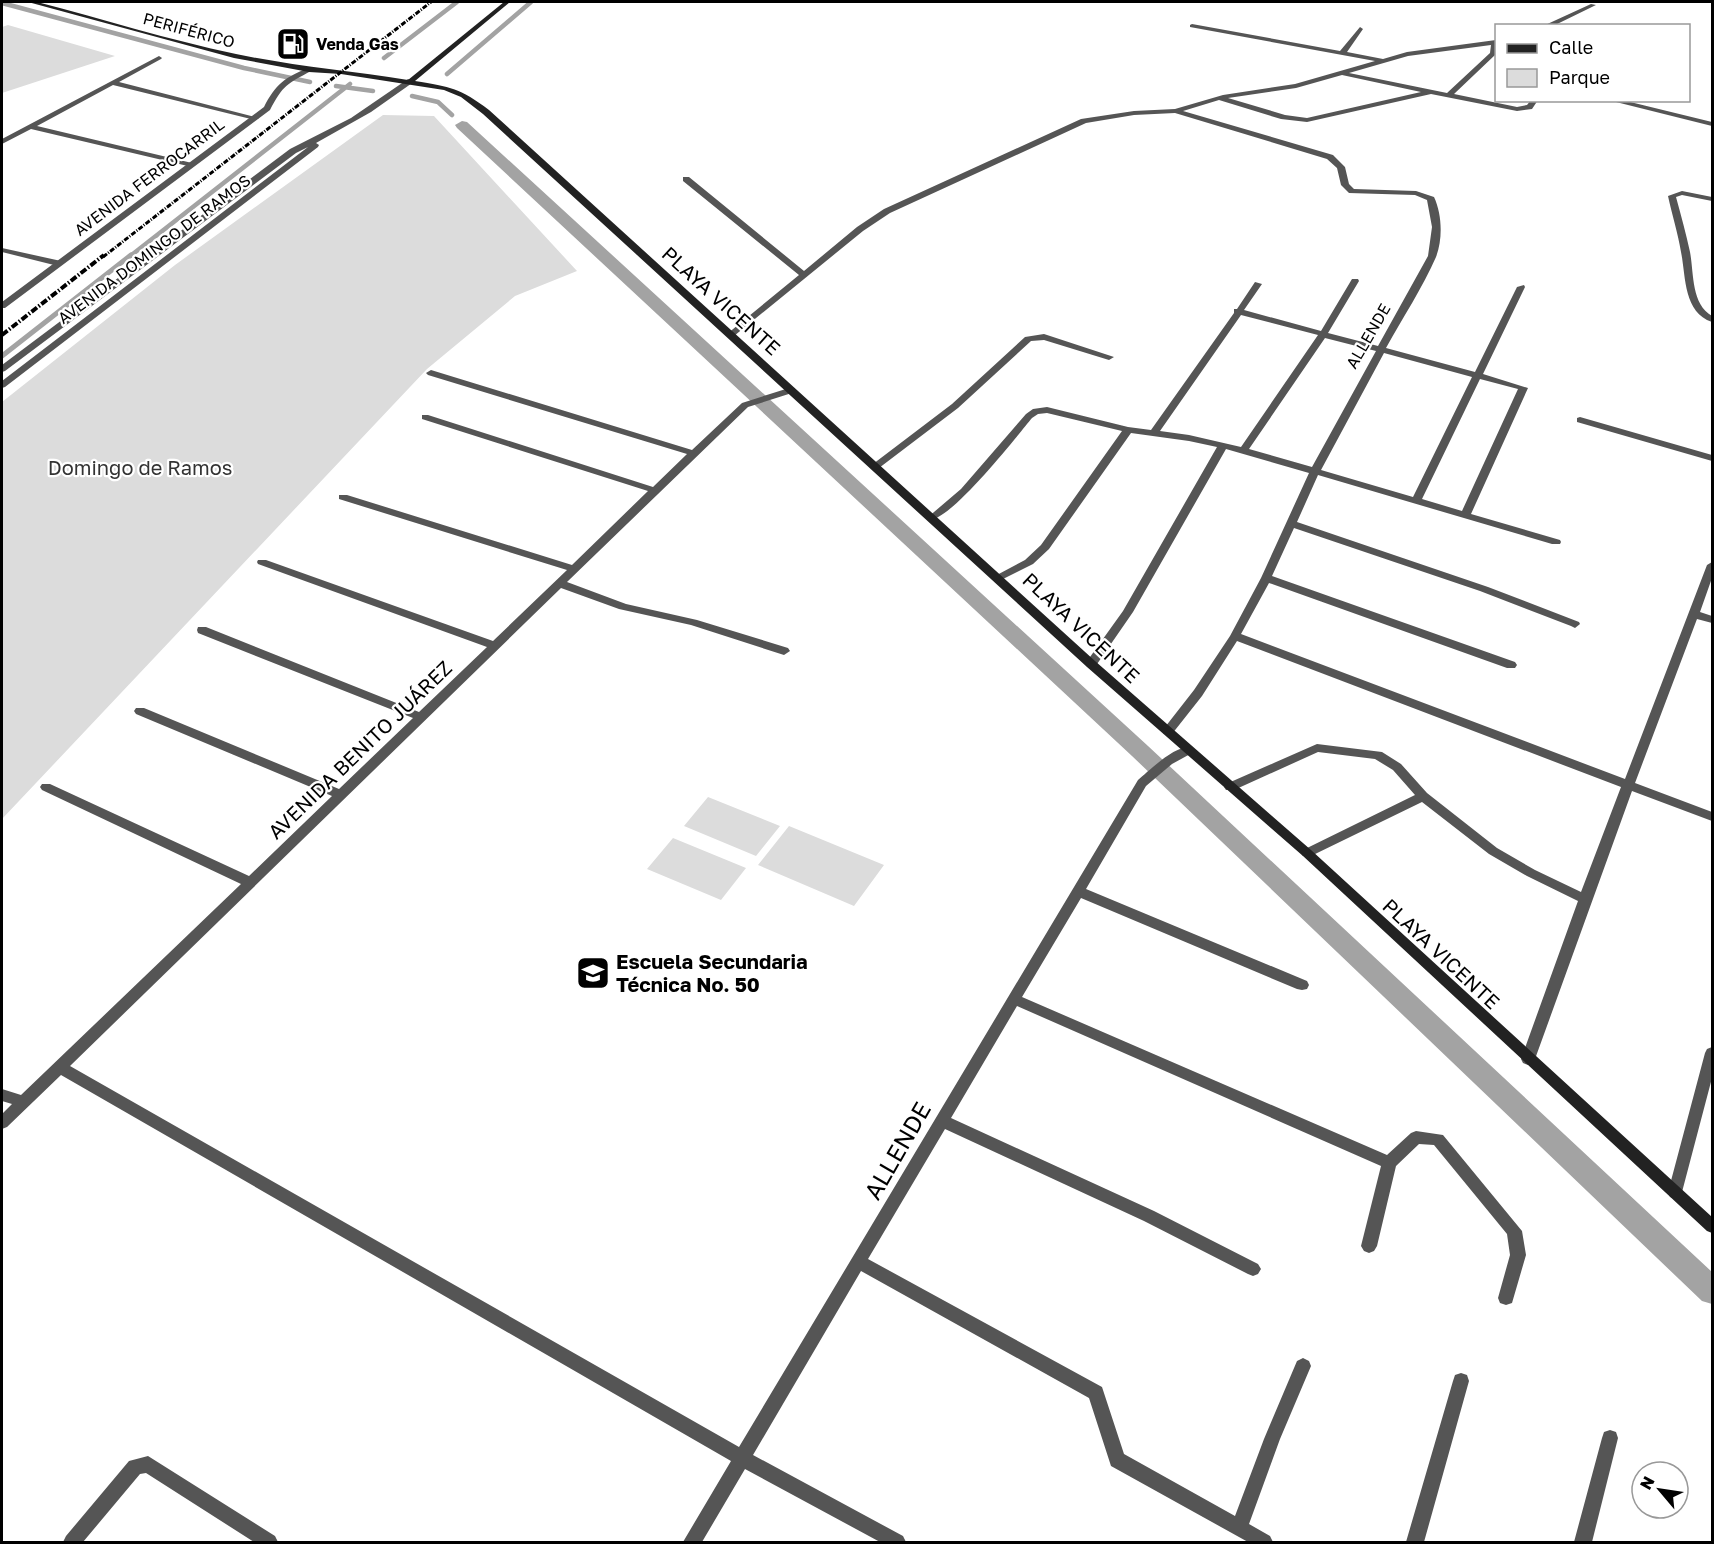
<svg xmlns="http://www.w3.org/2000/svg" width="1714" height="1544" font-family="'Golos Text',sans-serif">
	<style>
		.green { fill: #dcdcdc }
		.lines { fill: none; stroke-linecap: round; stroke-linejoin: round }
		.stream-far1 { stroke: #a3a3a3; stroke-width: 4.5 }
		.stream { stroke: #a3a3a3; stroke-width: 5 }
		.canal { fill: #a3a3a3; fill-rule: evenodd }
		.minor { fill: #555; fill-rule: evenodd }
		.tertiary { fill: #555; fill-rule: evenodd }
		.secondary { fill: #222; fill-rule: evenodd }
		.rail-far1 { stroke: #000; stroke-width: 3; stroke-dasharray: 5 1.5 1 1.5; stroke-linecap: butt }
		.rail { stroke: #000; stroke-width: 4; stroke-dasharray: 7 2 1.5 2; stroke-linecap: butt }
		.labels { text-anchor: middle; stroke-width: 4.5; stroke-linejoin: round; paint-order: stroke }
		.far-street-label { font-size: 16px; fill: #000; stroke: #fff }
		.far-poi-label { font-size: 16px; font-weight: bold; fill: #000; stroke: #fff; text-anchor: start }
		.street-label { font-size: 20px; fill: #000; stroke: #fff }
		.park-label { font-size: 20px; fill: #333; stroke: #fff }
		.poi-label { font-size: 20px; font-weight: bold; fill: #000; stroke: #fff; text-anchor: start }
		.near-street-label { font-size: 24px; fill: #000; stroke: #fff }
	</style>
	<rect width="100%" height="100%" fill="#fff"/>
	<path class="green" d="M 8,25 L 115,56 L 2,93 L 2,27 Z
		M 383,115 L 434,116 L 577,271 L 515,296 L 427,369 L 2,819 L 2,402 L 175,265 Z
		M 708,797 L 780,826 L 756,856 L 684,826 Z
		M 789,826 L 884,865 L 854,906 L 758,865 Z
		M 673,838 L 746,868 L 721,900 L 647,869 Z"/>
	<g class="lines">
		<path class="stream-far1" d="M 2,3 L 244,68 L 310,82
			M 384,58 L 457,2
			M 447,74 L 531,2
			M 336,86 L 373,91
			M 412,96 L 438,102 L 452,115
			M 129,257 L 350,84"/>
		<path class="stream" d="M 2,356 L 131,255"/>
		<path class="canal" d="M 462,121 L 467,122 L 1148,746 L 1712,1272 L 1712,1304 L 1702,1301 L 1132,756 L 457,128 L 455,125 Z"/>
		<path class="minor" d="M 1591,4 L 1596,5 L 1553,26 L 1543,26 Z
			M 1192,24 L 1340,51 L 1360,27 L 1363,29 L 1347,52 L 1383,59 L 1407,52 L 1496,40 L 1495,55 L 1454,94 L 1517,107 L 1527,105 L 1531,100 L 1538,100 L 1532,109 L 1517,111 L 1431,94 L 1307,122 L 1281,119 L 1219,100 L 1183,111 L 1333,155 L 1345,167 L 1349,184 L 1354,189 L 1416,191 L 1434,197 C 1442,214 1443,239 1436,257 C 1423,287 1402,319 1386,348 L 1475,372 L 1517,287 L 1524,285 L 1525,287 L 1483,374 L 1528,388 L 1471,514 L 1560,540 L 1561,542 L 1560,544 L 1552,544 L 1318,475 L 1297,522 L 1488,587 L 1579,622 L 1580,624 L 1575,628 L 1571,626 L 1480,591 L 1294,528 L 1272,576 L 1515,662 L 1517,665 L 1515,668 L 1507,668 L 1269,583 L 1241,634 L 1625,779 L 1707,565 L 1712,562 L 1712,578 L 1700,612 L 1712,616 L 1712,623 L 1697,619 L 1635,783 L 1712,812 L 1712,821 L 1632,791 L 1535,1059 L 1533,1063 L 1528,1065 L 1523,1063 L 1521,1059 L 1578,901 L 1527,876 L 1489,854 L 1422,802 L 1311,856 L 1303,856 L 1301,853 L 1303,850 L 1415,795 L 1393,770 L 1375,759 L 1318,752 L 1234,790 L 1226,790 L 1224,787 L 1226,784 L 1317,744 L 1382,752 L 1401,764 L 1427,793 L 1497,848 L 1535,870 L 1581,892 L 1621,787 L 1237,641 L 1202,696 L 1172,734 L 1164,734 L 1162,731 L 1194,690 L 1230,636 L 1261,578 L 1309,473 L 1226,449 L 1133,612 L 1095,667 L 1091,668 L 1085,664 L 1123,611 L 1217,447 L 1189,441 L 1131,433 L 1049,549 L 1033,564 L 999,581 L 994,578 L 995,576 L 1025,560 L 1041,545 L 1122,431 L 1047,413 L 1038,414 L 1032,418 C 1017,436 949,523 928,520 L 927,518 L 961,489 L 1026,414 L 1033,409 L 1047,407 L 1128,427 L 1151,430 L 1234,313 L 1234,309 L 1237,309 L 1255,282 L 1262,284 L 1244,310 L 1321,331 L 1352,279 L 1358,279 L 1359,281 L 1328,333 L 1378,346 L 1428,256 L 1432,227 L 1427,200 L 1415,195 L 1349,193 L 1341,185 L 1337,168 L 1327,159 L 1175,113 L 1134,115 L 1086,123 L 890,213 L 863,231 L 734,336 L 731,337 L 727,334 L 799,275 L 683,181 L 683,177 L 689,177 L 804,271 L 857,227 L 884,209 L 1081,119 L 1134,111 L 1175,109 L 1223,95 L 1295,84 L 1375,61 L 1190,27 L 1190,25 ZM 1491,45 L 1490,53 L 1447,93 L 1349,73 L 1408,56 ZM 1342,75 L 1421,92 L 1307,118 L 1285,115 L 1228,98 L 1296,88 ZM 1241,315 L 1318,335 L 1241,447 L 1189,435 L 1160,431 ZM 1325,338 L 1376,351 L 1312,467 L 1249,449 ZM 1384,353 L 1472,377 L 1413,497 L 1321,470 ZM 1480,379 L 1518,389 L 1462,511 L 1422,499 Z
			M 159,56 L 162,58 L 161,59 L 119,82 L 259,118 L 255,120 L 113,85 L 37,126 L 192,163 L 192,167 L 31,129 L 2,144 L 2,139 Z
			M 1608,100 L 1622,100 L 1712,122 L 1712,126 Z
			M 1682,191 L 1712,197 L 1712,201 L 1682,195 L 1676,197 C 1681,215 1686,234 1690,252 C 1694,273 1691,304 1712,316 L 1712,322 C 1683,312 1686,276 1681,252 C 1678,233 1672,215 1668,196 Z
			M 2,248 L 61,261 L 62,263 L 58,266 L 2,252 Z
			M 1044,334 L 1114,357 L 1109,360 L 1044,340 L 1031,341 L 958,408 L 879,468 L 873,468 L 873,464 L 952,404 L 1025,337 Z
			M 431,370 L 692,450 L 742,403 L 789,388 L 795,388 L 795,392 L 748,407 L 567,582 L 626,604 L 697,620 L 788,648 L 790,651 L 784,655 L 691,625 L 619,609 L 561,588 L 70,1066 L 739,1447 L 1138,780 C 1150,770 1176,744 1192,747 L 1194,750 L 1192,753 L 1172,764 L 1146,786 L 1086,889 L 1307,981 L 1309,985 L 1307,989 L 1302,990 L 1297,989 L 1081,898 L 1022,997 L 1387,1155 L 1411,1133 L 1416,1131 L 1443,1135 L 1522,1231 L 1526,1255 L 1512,1303 L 1506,1305 L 1500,1303 L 1498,1298 L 1510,1255 L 1507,1234 L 1434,1145 L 1419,1144 L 1396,1166 L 1377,1246 L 1374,1251 L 1369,1253 L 1364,1251 L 1361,1246 L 1381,1166 L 1017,1006 L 951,1118 L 1154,1211 L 1258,1264 L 1261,1269 L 1258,1274 L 1253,1276 L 1248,1274 L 1144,1221 L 945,1129 L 868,1259 L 1102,1387 L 1124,1454 L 1235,1516 L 1264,1439 L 1297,1361 L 1303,1358 L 1309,1361 L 1311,1366 L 1280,1439 L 1249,1524 L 1270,1536 L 1273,1542 L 1248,1542 L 1111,1466 L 1089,1398 L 861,1271 L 753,1455 L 903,1536 L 906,1542 L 880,1542 L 745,1469 L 702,1542 L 683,1542 L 731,1461 L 61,1075 L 7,1127 L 2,1129 L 2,1114 L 12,1104 L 2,1101 L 2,1089 L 21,1095 L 241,884 L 42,790 L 40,787 L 42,784 L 50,784 L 249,876 L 332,796 L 136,714 L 134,711 L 136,708 L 144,708 L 339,789 L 413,718 L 198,633 L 197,630 L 198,627 L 206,627 L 419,712 L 487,647 L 258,564 L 257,562 L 258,560 L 266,560 L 493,641 L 567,570 L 339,499 L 339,495 L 347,495 L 572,565 L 648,491 L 422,419 L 422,415 L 428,415 L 653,487 L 687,454 L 428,375 L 426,373 Z
			M 1580,417 L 1712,455 L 1712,461 L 1577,422 L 1577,418 Z
			M 1712,1047 L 1712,1078 L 1682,1192 L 1680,1197 L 1675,1199 L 1670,1197 L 1668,1192 L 1705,1053 L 1707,1049 Z
			M 1461,1373 L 1467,1375 L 1469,1381 L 1424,1542 L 1406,1542 L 1453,1381 L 1455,1375 Z
			M 1610,1430 L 1616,1432 L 1618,1438 L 1592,1542 L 1574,1542 L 1602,1438 L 1604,1432 Z
			M 148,1456 L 275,1536 L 278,1542 L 254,1542 L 146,1473 L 140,1474 L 83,1542 L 63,1542 L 66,1536 L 129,1461 Z"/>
		<path class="tertiary" d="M 309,68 L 312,70 L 311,71 C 287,84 283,85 270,110 L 5,308 L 2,308 L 2,302 L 264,107 C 275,85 286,76 309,68 Z
			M 408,79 L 415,81 L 371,112 L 316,143 L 319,145 L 318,147 L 5,387 L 2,388 L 2,381 L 308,147 L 296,153 L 5,371 L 2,372 L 2,365 L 290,149 L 351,118 Z"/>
		<path class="secondary" d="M 28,2 L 37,2 C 103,19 169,40 236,54 C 293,66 351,71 408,80 L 504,2 L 510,2 L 415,81 C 451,87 460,88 489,110 L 1095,661 L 1311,850 L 1712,1217 L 1712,1233 L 1707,1231 L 1303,856 L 1087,667 L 483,114 L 461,97 L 444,90 L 341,74 L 309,72 L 234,58 Z"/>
		<path class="rail-far1" d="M 103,257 L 431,2"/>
		<path class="rail" d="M 2,335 L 104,255"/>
	</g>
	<defs>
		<g id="fuel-square" transform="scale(1.725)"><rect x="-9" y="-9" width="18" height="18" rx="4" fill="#000" stroke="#fff"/><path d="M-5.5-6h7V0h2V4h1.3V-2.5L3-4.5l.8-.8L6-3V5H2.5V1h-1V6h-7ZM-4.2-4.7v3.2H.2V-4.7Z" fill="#fff"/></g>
		<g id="school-square" transform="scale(1.725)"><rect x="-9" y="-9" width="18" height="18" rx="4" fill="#000" stroke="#fff"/><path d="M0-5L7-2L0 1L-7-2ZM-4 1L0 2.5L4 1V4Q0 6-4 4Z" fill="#fff"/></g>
	</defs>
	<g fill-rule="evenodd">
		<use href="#fuel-square" x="293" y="44"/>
		<use href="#school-square" x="593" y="973"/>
	</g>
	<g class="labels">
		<g class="far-street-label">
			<text transform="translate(189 30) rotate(15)" y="6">PERIFÉRICO</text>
			<text transform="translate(149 177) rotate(-37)" y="6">AVENIDA FERROCARRIL</text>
			<text transform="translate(154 249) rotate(-37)" y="6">AVENIDA DOMINGO DE RAMOS</text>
			<text transform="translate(1368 336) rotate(-60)" y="6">ALLENDE</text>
		</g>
		<g class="far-poi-label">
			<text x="316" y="50">Venda Gas</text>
		</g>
		<g class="street-label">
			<text transform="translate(721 301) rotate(42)" y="7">PLAYA VICENTE</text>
			<text transform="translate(1081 628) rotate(43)" y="7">PLAYA VICENTE</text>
			<text transform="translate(360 750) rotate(-44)" y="7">AVENIDA BENITO JUÁREZ</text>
			<text transform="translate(1441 954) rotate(43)" y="7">PLAYA VICENTE</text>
		</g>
		<g class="park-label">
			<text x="140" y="475">Domingo de Ramos</text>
		</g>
		<g class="poi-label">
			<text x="616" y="969">Escuela Secundaria<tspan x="616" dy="23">Técnica No. 50</tspan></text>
		</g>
		<g class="near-street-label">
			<text transform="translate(898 1151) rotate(-60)" y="8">ALLENDE</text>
		</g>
	</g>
	<rect width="1714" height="1544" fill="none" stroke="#000000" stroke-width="6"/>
	<rect x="1495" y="24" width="195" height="78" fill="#ffffff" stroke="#999999" stroke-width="1.5"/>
	<rect x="1507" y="44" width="30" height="9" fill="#222222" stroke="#999999" stroke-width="1.5"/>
	<text x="1549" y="54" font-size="18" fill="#000000">Calle</text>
	<rect x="1507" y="69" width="30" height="18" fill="#dcdcdc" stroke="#999999" stroke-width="1.5"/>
	<text x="1549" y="84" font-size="18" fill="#000000">Parque</text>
	<g transform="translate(1660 1490) rotate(299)"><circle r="28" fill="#ffffff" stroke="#999999" stroke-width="1.5"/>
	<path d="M0-4.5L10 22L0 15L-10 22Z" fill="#000000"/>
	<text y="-9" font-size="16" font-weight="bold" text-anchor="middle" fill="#000000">N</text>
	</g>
</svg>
